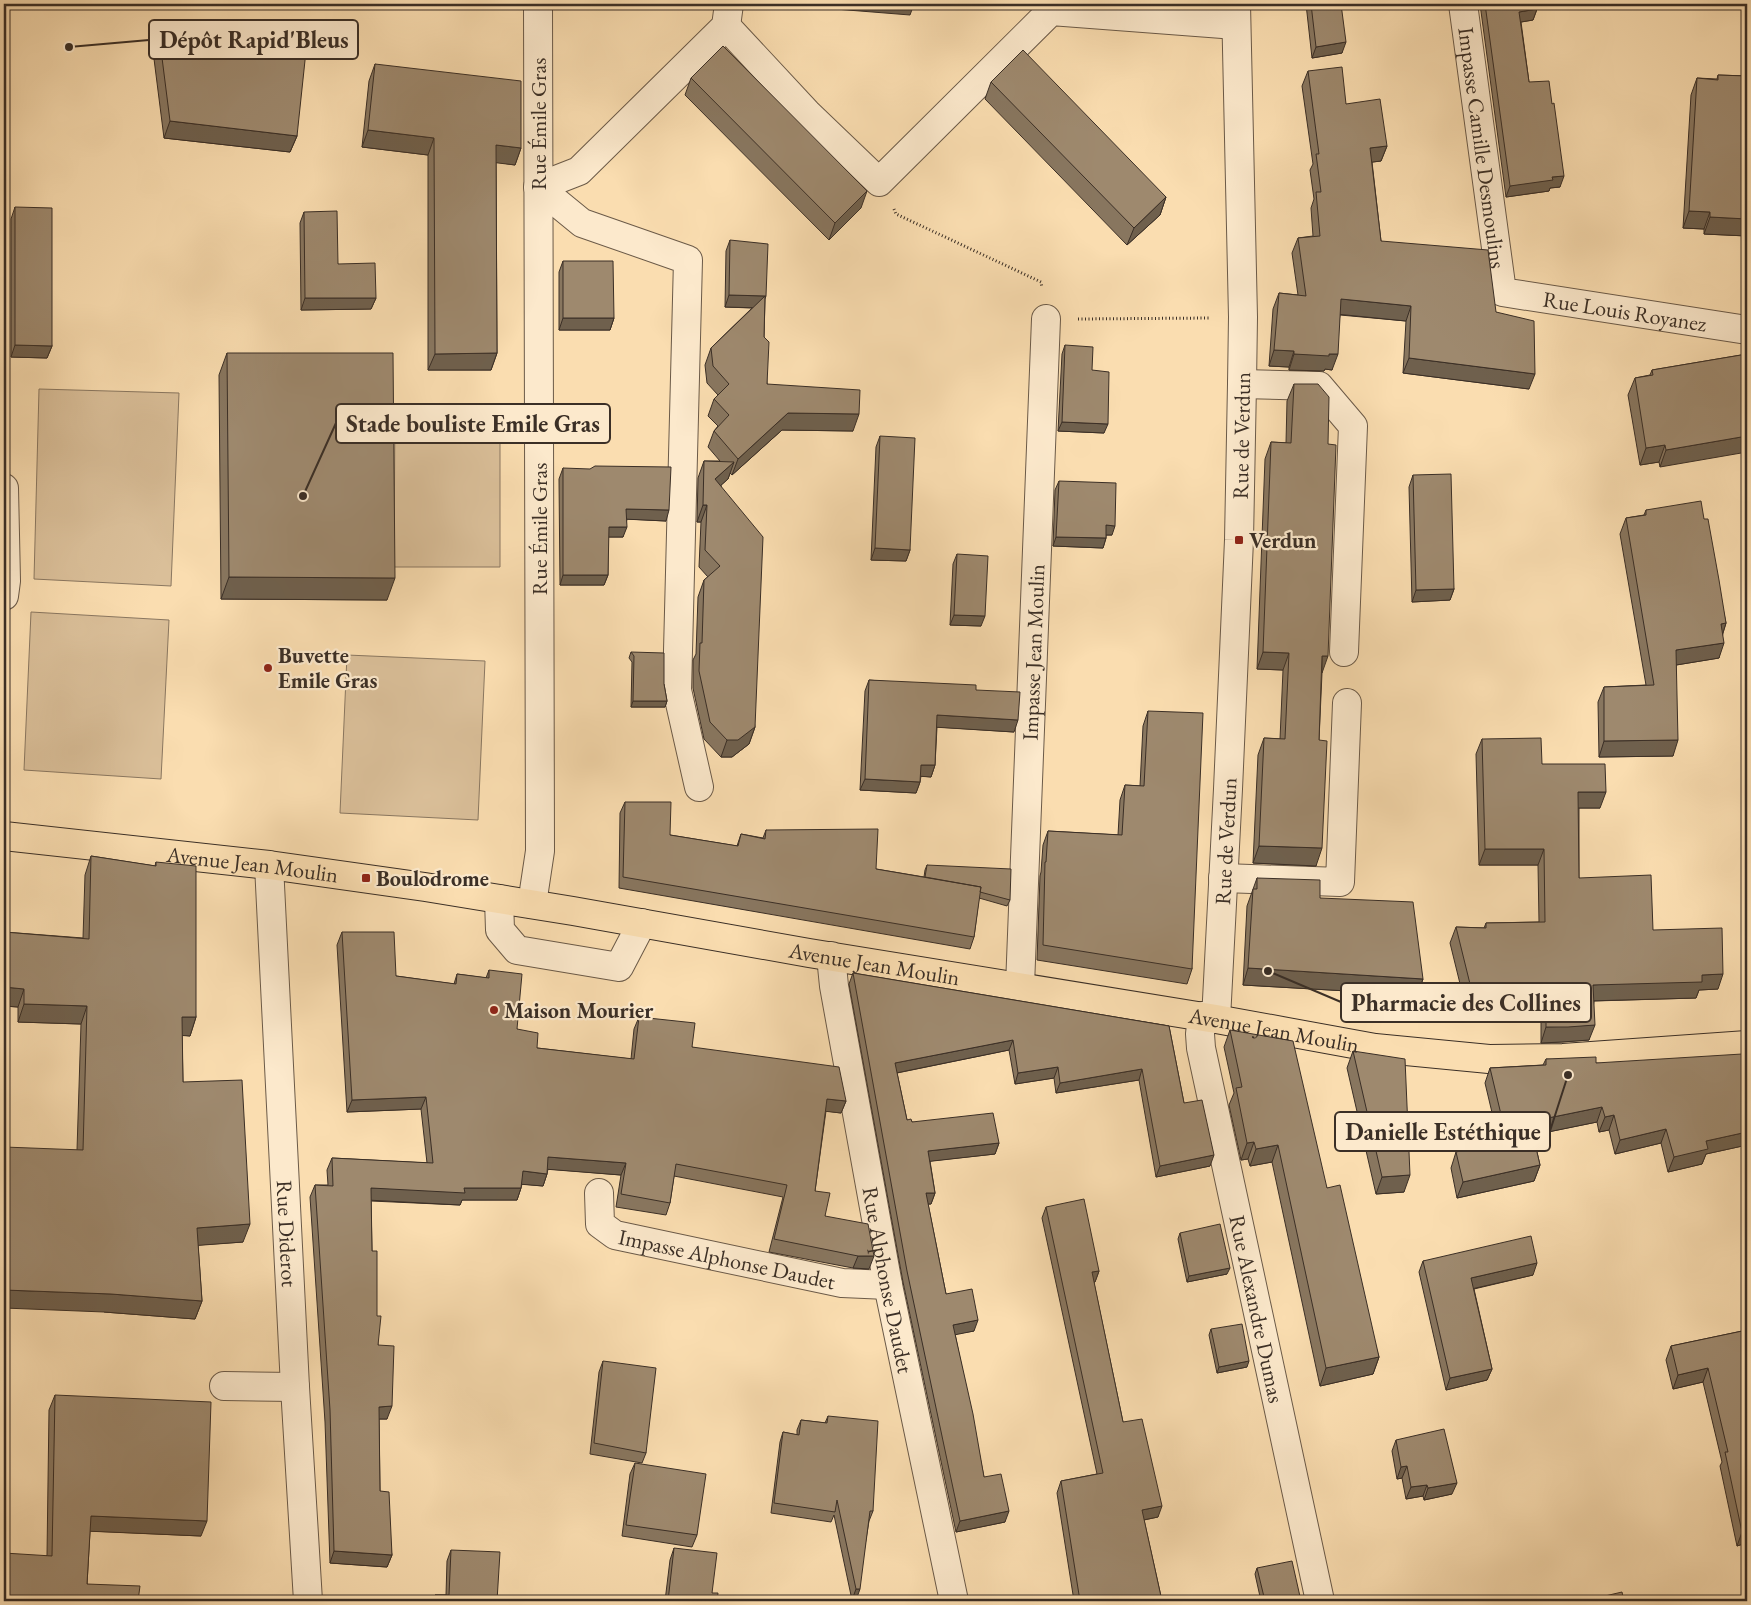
<svg xmlns="http://www.w3.org/2000/svg" width="1751" height="1605" font-family="'EB Garamond',serif">
	<style>
		.pitch { fill: #dabf99; stroke: #8a7760 }
		.lines { fill: none; stroke-linecap: round; stroke-linejoin: round }
		.minor-casing { stroke: #6b5a48; stroke-width: 30 }
		.major-casing { stroke: #3b2f26; stroke-width: 30 }
		.path { stroke: #3b2f26; stroke-width: 3; stroke-dasharray: 1 2.5; stroke-linecap: butt }
		.minor { stroke: #fce9cc; stroke-width: 28 }
		.major { stroke: #faddb0; stroke-width: 28 }
		.wall { fill: #88765f; stroke: #3b2f26 }
		.shaded-wall { fill: #6f604d; stroke: #3b2f26 }
		.building { fill: #9e896e; stroke: #3b2f26 }
		.poi-dot { fill: #8f2418; stroke: #fce9cc; stroke-width: 2 }
		.labels { text-anchor: middle; stroke-width: 4.5; stroke-linejoin: round; paint-order: stroke }
		.street-label { font-size: 22px; fill: #3b2f26; stroke: #fce9cc }
		.poi-label { font-size: 22px; font-weight: bold; fill: #3b2f26; stroke: #fce9cc; text-anchor: start }
		.leader { fill: none; stroke: #3b2f26; stroke-width: 2 }
		.callout-dot { fill: #3b2f26; stroke: #fce9cc; stroke-width: 2 }
		.callout { fill: #fce9cc; stroke: #3b2f26; stroke-width: 2 }
		.callout-label { font-size: 24px; text-anchor: middle; font-weight: bold; fill: #3b2f26 }
	</style>
	<rect width="100%" height="100%" fill="#faddb0"/>
	<filter id="stains"><feTurbulence type="fractalNoise" baseFrequency=".004" numOctaves="4"/><feColorMatrix values="0 0 0 0 .2 0 0 0 0 .09 0 0 0 0 .02 0 0 0 .5 -.17"/></filter>
	<radialGradient id="worn" r=".72"><stop offset=".6" stop-color="#630" stop-opacity="0"/><stop offset="1" stop-color="#630" stop-opacity=".3"/></radialGradient>
	<path class="pitch" d="M 39,389 L 179,393 L 171,586 L 34,579 Z
		M 395,407 L 500,408 L 500,567 L 394,567 Z
		M 31,612 L 169,620 L 161,779 L 24,770 Z
		M 347,655 L 485,661 L 478,820 L 340,813 Z"/>
	<g class="lines">
		<g class="minor-casing">
			<g id="minor">
				<path id="s1" d="M 1463,4 L 1502,292 L 1747,330"/>
				<path d="M 726,26 L 807,113 L 879,182 L 1051,11 L 1236,25"/>
				<path d="M 1242,384 L 1319,386 L 1353,426 L 1344,652"/>
				<path d="M 4,488 L 6,581 L 4,596"/>
				<path d="M 699,787 L 677,690 L 688,260 L 582,223 L 538,187 L 579,171 L 726,26 L 729,4"/>
				<path id="s2" d="M 269,865 L 295,1387 L 308,1601"/>
				<path d="M 1223,878 L 1340,882 L 1347,703"/>
				<path d="M 499,899 L 500,930 L 517,950 L 619,967 L 642,923"/>
				<path d="M 532,904 L 540,851 L 538,4"/>
				<path id="s3" d="M 831,956 L 834,986 L 888,1285 L 954,1601"/>
				<path id="s4" d="M 1020,986 L 1046,319"/>
				<path id="s5" d="M 1202,1016 L 1200,1034 L 1201,1048 L 1320,1601"/>
				<path id="s6" d="M 1216,1019 L 1228,789 L 1239,540 L 1242,384 L 1243,317 L 1236,4"/>
				<path id="s7" d="M 599,1193 L 600,1224 L 615,1235 L 842,1283 L 888,1285"/>
				<path d="M 224,1386 L 295,1387"/>
			</g>
		</g>
		<g class="major-casing">
			<g id="major">
				<path id="s8" d="M 4,836 L 269,865 L 425,887 L 573,911 L 809,953 L 1216,1019 L 1375,1048 L 1489,1059 L 1563,1058 L 1747,1045"/>
			</g>
		</g>
		<path class="path" d="M 894,209 L 896,214 L 1041,282 L 1042,288
			M 1078,319 L 1210,318"/>
		<use href="#minor" class="minor"/>
		<use href="#major" class="major"/>
	</g>
	<path class="wall" d="M 1306,4 L 1341,4 L 1342,53 L 1312,58 Z
		M 1480,4 L 1537,4 L 1537,9 L 1533,20 L 1521,22 L 1529,82 L 1560,187 L 1550,188 L 1549,191 L 1506,197 Z
		M 159,34 L 244,44 L 247,34 L 275,47 L 297,136 L 290,152 L 164,138 L 153,51 Z
		M 375,64 L 521,148 L 515,165 L 496,162 L 497,353 L 491,370 L 428,370 L 428,155 L 362,147 L 369,81 Z
		M 1308,71 L 1346,104 L 1387,146 L 1381,161 L 1372,162 L 1381,241 L 1496,312 L 1529,389 L 1403,373 L 1406,321 L 1340,315 L 1332,370 L 1325,369 L 1324,371 L 1289,370 L 1289,367 L 1269,366 L 1273,309 L 1279,293 L 1298,295 L 1292,253 L 1298,238 L 1313,236 L 1311,208 L 1314,199 L 1310,170 L 1313,164 L 1302,86 Z
		M 1718,75 L 1747,76 L 1747,236 L 1704,234 L 1704,229 L 1683,228 L 1691,95 L 1697,78 L 1717,79 Z
		M 691,78 L 861,208 L 829,240 L 685,95 Z
		M 991,82 L 1166,197 L 1160,215 L 1127,245 L 985,99 Z
		M 15,207 L 52,346 L 47,358 L 11,357 L 11,219 Z
		M 304,212 L 338,264 L 376,298 L 371,309 L 301,310 L 300,223 Z
		M 730,240 L 765,300 L 764,337 L 767,384 L 853,431 L 782,430 L 732,475 L 730,473 L 728,479 L 721,485 L 755,727 L 749,744 L 732,757 L 721,757 L 704,739 L 693,688 L 693,660 L 696,654 L 698,597 L 704,580 L 708,577 L 699,567 L 701,522 L 697,522 L 698,478 L 704,461 L 720,461 L 708,447 L 714,431 L 718,426 L 708,416 L 714,399 L 718,395 L 707,383 L 705,365 L 711,348 L 752,308 L 725,307 L 726,251 Z
		M 563,261 L 614,318 L 610,330 L 559,330 L 559,272 Z
		M 1747,281 L 1747,307 L 1746,307 Z
		M 1065,345 L 1092,370 L 1104,433 L 1058,431 L 1062,354 Z
		M 227,353 L 387,600 L 221,599 L 219,375 Z
		M 1747,354 L 1660,467 L 1659,462 L 1640,465 L 1628,395 L 1635,378 L 1650,375 L 1652,370 Z
		M 1294,384 L 1322,673 L 1319,740 L 1316,866 L 1253,863 L 1258,755 L 1264,738 L 1280,739 L 1283,670 L 1257,669 L 1265,459 L 1271,442 L 1286,443 L 1287,401 Z
		M 880,436 L 910,550 L 906,561 L 871,560 L 876,447 Z
		M 563,468 L 666,521 L 627,519 L 623,537 L 608,537 L 608,575 L 604,585 L 560,585 L 559,479 Z
		M 1413,475 L 1454,589 L 1450,600 L 1412,602 L 1409,487 Z
		M 1059,481 L 1112,535 L 1106,535 L 1106,538 L 1103,548 L 1053,546 L 1055,490 Z
		M 1646,510 L 1704,519 L 1726,623 L 1723,633 L 1719,658 L 1676,665 L 1673,756 L 1599,757 L 1598,702 L 1604,687 L 1646,685 L 1620,534 L 1626,518 L 1644,515 Z
		M 957,554 L 981,626 L 950,625 L 953,564 Z
		M 631,652 L 664,684 L 667,701 L 665,707 L 631,707 L 632,662 L 629,658 Z
		M 869,680 L 976,690 L 1014,732 L 937,727 L 935,765 L 931,777 L 921,776 L 920,782 L 916,793 L 860,790 L 865,691 Z
		M 1148,711 L 1192,969 L 1187,984 L 1037,960 L 1040,876 L 1041,872 L 1043,845 L 1048,831 L 1118,835 L 1120,800 L 1125,785 L 1140,786 L 1143,726 Z
		M 1482,739 L 1542,764 L 1600,808 L 1579,808 L 1579,878 L 1653,930 L 1718,989 L 1699,990 L 1696,998 L 1594,1001 L 1589,1040 L 1562,1042 L 1541,1043 L 1541,1006 L 1466,1008 L 1450,943 L 1456,927 L 1484,928 L 1486,923 L 1539,922 L 1538,865 L 1479,865 L 1476,754 Z
		M 625,802 L 670,835 L 737,846 L 741,834 L 763,838 L 766,830 L 876,869 L 924,877 L 925,870 L 927,865 L 1010,900 L 1007,906 L 979,898 L 974,937 L 970,949 L 619,888 L 620,813 Z
		M 91,856 L 155,866 L 156,862 L 196,1017 L 190,1036 L 182,1035 L 183,1082 L 243,1242 L 198,1245 L 202,1301 L 195,1319 L 104,1312 L 77,1150 L 81,1024 L 18,1022 L 18,1007 L 4,1006 L 4,932 L 83,938 L 85,875 Z
		M 1257,878 L 1320,898 L 1423,979 L 1417,995 L 1243,985 L 1247,906 Z
		M 342,932 L 396,976 L 454,984 L 457,974 L 486,978 L 489,970 L 517,1029 L 537,1048 L 631,1059 L 634,1029 L 639,1017 L 692,1047 L 846,1101 L 841,1113 L 826,1111 L 815,1191 L 825,1216 L 869,1269 L 853,1268 L 769,1252 L 783,1197 L 674,1176 L 670,1203 L 666,1215 L 616,1207 L 621,1175 L 548,1169 L 547,1174 L 543,1186 L 522,1184 L 521,1188 L 517,1200 L 462,1200 L 460,1205 L 371,1201 L 372,1251 L 378,1345 L 387,1419 L 379,1419 L 380,1491 L 392,1555 L 387,1567 L 330,1563 L 325,1422 L 310,1197 L 315,1185 L 328,1185 L 327,1170 L 332,1158 L 427,1163 L 421,1109 L 347,1112 L 337,945 Z
		M 853,973 L 1169,1026 L 1184,1103 L 1210,1166 L 1156,1177 L 1139,1080 L 1056,1093 L 1054,1078 L 1015,1084 L 1009,1050 L 897,1073 L 907,1120 L 912,1122 L 999,1143 L 995,1154 L 930,1161 L 935,1193 L 931,1204 L 928,1204 L 946,1294 L 974,1331 L 955,1334 L 984,1477 L 1005,1522 L 956,1532 L 903,1282 L 849,984 Z
		M 1230,1030 L 1327,1188 L 1379,1357 L 1373,1374 L 1320,1386 L 1272,1162 L 1250,1166 L 1248,1159 L 1241,1160 L 1229,1105 L 1234,1093 L 1224,1047 Z
		M 1353,1051 L 1404,1192 L 1376,1194 L 1347,1068 Z
		M 1546,1059 L 1596,1063 L 1747,1077 L 1747,1145 L 1706,1154 L 1702,1164 L 1668,1172 L 1661,1143 L 1615,1154 L 1609,1130 L 1599,1132 L 1597,1122 L 1533,1135 L 1540,1165 L 1534,1181 L 1457,1198 L 1451,1168 L 1456,1152 L 1523,1137 L 1499,1142 L 1485,1083 L 1490,1068 L 1543,1065 Z
		M 1046,1207 L 1099,1271 L 1095,1282 L 1094,1283 L 1123,1422 L 1158,1517 L 1144,1520 L 1162,1601 L 1074,1601 L 1057,1493 L 1061,1481 L 1097,1474 L 1042,1218 Z
		M 1180,1233 L 1227,1274 L 1187,1282 L 1178,1239 Z
		M 1423,1261 L 1533,1275 L 1474,1289 L 1492,1369 L 1487,1380 L 1446,1390 L 1419,1272 Z
		M 1211,1329 L 1247,1367 L 1217,1373 L 1209,1335 Z
		M 1747,1330 L 1747,1560 L 1743,1544 L 1737,1546 L 1720,1466 L 1722,1462 L 1703,1382 L 1673,1389 L 1666,1360 L 1671,1346 Z
		M 603,1361 L 646,1453 L 642,1463 L 590,1454 L 599,1372 Z
		M 55,1395 L 201,1536 L 90,1531 L 87,1584 L 138,1601 L 4,1601 L 47,1555 L 49,1410 Z
		M 828,1416 L 873,1511 L 869,1521 L 856,1600 L 852,1600 L 834,1515 L 831,1522 L 771,1513 L 780,1442 L 783,1432 L 797,1435 L 797,1430 L 801,1420 L 825,1423 Z
		M 1396,1440 L 1452,1494 L 1424,1500 L 1423,1496 L 1406,1499 L 1402,1478 L 1397,1479 L 1392,1451 Z
		M 635,1463 L 697,1535 L 692,1547 L 622,1536 L 630,1474 Z
		M 674,1548 L 712,1593 L 717,1601 L 665,1601 L 670,1560 Z
		M 451,1550 L 497,1601 L 432,1601 L 435,1595 L 446,1595 L 447,1561 Z
		M 1257,1568 L 1301,1601 L 1261,1601 L 1255,1574 Z"/>
	<path class="shaded-wall" d="M 786,4 L 914,4 L 910,15 L 785,5 Z
		M 1537,9 L 1533,20 L 1515,23 L 1519,12 Z
		M 1346,42 L 1342,53 L 1312,58 L 1316,47 Z
		M 170,121 L 297,136 L 290,152 L 164,138 Z
		M 368,130 L 434,138 L 428,155 L 362,147 Z
		M 496,145 L 521,148 L 515,165 L 490,162 Z
		M 1387,146 L 1381,161 L 1365,163 L 1370,148 Z
		M 1564,176 L 1560,187 L 1550,188 L 1549,191 L 1506,197 L 1510,186 L 1552,177 Z
		M 867,191 L 861,208 L 829,240 L 835,223 Z
		M 1166,197 L 1160,215 L 1127,245 L 1134,228 Z
		M 1689,211 L 1710,212 L 1704,229 L 1683,228 Z
		M 1710,217 L 1747,219 L 1747,236 L 1704,234 Z
		M 729,295 L 766,296 L 762,308 L 725,307 Z
		M 305,298 L 376,298 L 371,309 L 301,310 Z
		M 1341,299 L 1411,306 L 1406,321 L 1336,314 Z
		M 563,318 L 614,318 L 610,330 L 559,330 Z
		M 15,345 L 52,346 L 47,358 L 11,357 Z
		M 1274,350 L 1294,351 L 1289,367 L 1269,366 Z
		M 497,353 L 491,370 L 428,370 L 435,354 Z
		M 1294,354 L 1338,354 L 1332,370 L 1325,369 L 1324,371 L 1289,370 Z
		M 1409,358 L 1535,374 L 1529,389 L 1403,373 Z
		M 788,413 L 859,414 L 853,431 L 782,430 L 732,475 L 738,459 Z
		M 1062,422 L 1108,424 L 1104,433 L 1058,431 Z
		M 1747,436 L 1747,452 L 1660,467 L 1666,450 Z
		M 1665,445 L 1659,462 L 1640,465 L 1646,448 Z
		M 734,462 L 728,479 L 709,496 L 715,479 Z
		M 703,505 L 707,505 L 701,522 L 697,522 Z
		M 626,509 L 669,510 L 666,521 L 623,519 Z
		M 1106,525 L 1115,526 L 1112,535 L 1102,535 Z
		M 609,527 L 627,527 L 623,537 L 605,537 Z
		M 1056,537 L 1106,538 L 1103,548 L 1053,546 Z
		M 875,548 L 910,550 L 906,561 L 871,560 Z
		M 563,575 L 608,575 L 604,585 L 560,585 Z
		M 229,577 L 395,578 L 387,600 L 221,599 Z
		M 1454,589 L 1450,600 L 1412,602 L 1416,590 Z
		M 954,615 L 985,616 L 981,626 L 950,625 Z
		M 1726,623 L 1721,639 L 1721,624 Z
		M 1724,643 L 1719,658 L 1670,666 L 1676,650 Z
		M 1263,652 L 1289,653 L 1283,670 L 1257,669 Z
		M 1322,656 L 1328,656 L 1322,673 Z
		M 633,701 L 667,701 L 665,707 L 631,707 Z
		M 937,715 L 1018,720 L 1014,732 L 933,727 Z
		M 755,727 L 749,744 L 732,757 L 721,757 L 727,740 Z
		M 1678,740 L 1673,756 L 1599,757 L 1604,741 Z
		M 921,765 L 935,765 L 931,777 L 917,776 Z
		M 865,779 L 920,782 L 916,793 L 860,790 Z
		M 1578,792 L 1606,792 L 1600,808 L 1573,808 Z
		M 1259,846 L 1322,848 L 1316,866 L 1253,863 Z
		M 1485,849 L 1544,849 L 1538,865 L 1479,865 Z
		M 1248,968 L 1423,979 L 1417,995 L 1243,985 Z
		M 1723,974 L 1718,989 L 1699,990 L 1696,998 L 1587,1001 L 1593,985 L 1702,975 Z
		M 4,987 L 24,989 L 18,1007 L 4,1006 Z
		M 1546,991 L 1541,1006 L 1466,1008 L 1472,992 Z
		M 24,1004 L 87,1006 L 81,1024 L 18,1022 Z
		M 182,1017 L 196,1017 L 190,1036 L 175,1035 Z
		M 1595,1025 L 1589,1040 L 1562,1042 L 1541,1043 L 1546,1027 Z
		M 1013,1040 L 1009,1050 L 891,1074 L 895,1063 Z
		M 1058,1067 L 1054,1078 L 1015,1084 L 1018,1073 Z
		M 1142,1069 L 1139,1080 L 1056,1093 L 1060,1083 Z
		M 426,1097 L 421,1109 L 347,1112 L 352,1100 Z
		M 827,1099 L 846,1101 L 841,1113 L 823,1111 Z
		M 1602,1107 L 1597,1122 L 1499,1142 L 1504,1127 Z
		M 1614,1115 L 1609,1130 L 1599,1132 L 1605,1117 Z
		M 1666,1129 L 1661,1143 L 1615,1154 L 1620,1140 Z
		M 1747,1132 L 1747,1145 L 1706,1154 L 1702,1164 L 1668,1172 L 1674,1157 L 1706,1141 Z
		M 1254,1142 L 1248,1159 L 1241,1160 L 1247,1143 Z
		M 999,1143 L 995,1154 L 924,1162 L 928,1151 Z
		M 1278,1145 L 1272,1162 L 1250,1166 L 1256,1149 Z
		M 1214,1155 L 1210,1166 L 1156,1177 L 1160,1166 Z
		M 548,1157 L 626,1163 L 621,1175 L 544,1169 Z
		M 1540,1165 L 1534,1181 L 1457,1198 L 1463,1182 Z
		M 523,1171 L 547,1174 L 543,1186 L 518,1184 Z
		M 1410,1175 L 1404,1192 L 1376,1194 L 1382,1177 Z
		M 371,1188 L 521,1188 L 517,1200 L 462,1200 L 460,1205 L 367,1200 Z
		M 926,1193 L 935,1193 L 931,1204 L 922,1204 Z
		M 250,1224 L 243,1242 L 190,1246 L 197,1228 Z
		M 858,1256 L 874,1256 L 869,1269 L 853,1268 Z
		M 1537,1263 L 1533,1275 L 1467,1290 L 1471,1278 Z
		M 1230,1268 L 1227,1274 L 1187,1282 L 1189,1276 Z
		M 1099,1271 L 1095,1282 L 1087,1284 L 1092,1272 Z
		M 4,1290 L 111,1294 L 202,1301 L 195,1319 L 104,1312 L 4,1308 Z
		M 978,1320 L 974,1331 L 949,1336 L 953,1325 Z
		M 1379,1357 L 1373,1374 L 1320,1386 L 1326,1368 Z
		M 1249,1361 L 1247,1367 L 1217,1373 L 1219,1367 Z
		M 1708,1368 L 1703,1382 L 1673,1389 L 1678,1375 Z
		M 1492,1369 L 1487,1380 L 1446,1390 L 1450,1378 Z
		M 392,1406 L 387,1419 L 374,1419 L 379,1407 Z
		M 1407,1466 L 1402,1478 L 1397,1479 L 1401,1467 Z
		M 1457,1483 L 1452,1494 L 1424,1500 L 1428,1488 Z
		M 1427,1485 L 1423,1496 L 1406,1499 L 1411,1487 Z
		M 1162,1506 L 1158,1517 L 1138,1521 L 1142,1510 Z
		M 1009,1511 L 1005,1522 L 956,1532 L 960,1521 Z
		M 91,1516 L 207,1521 L 201,1536 L 85,1531 Z
		M 1747,1531 L 1747,1533 L 1743,1544 L 1737,1546 L 1742,1532 Z
		M 334,1551 L 392,1555 L 387,1567 L 330,1563 Z
		M 856,1589 L 860,1589 L 856,1600 L 852,1600 Z"/>
	<path class="building" d="M 1311,4 L 1341,4 L 1346,42 L 1316,47 Z
		M 1485,4 L 1537,4 L 1537,9 L 1519,12 L 1529,82 L 1549,81 L 1552,104 L 1554,103 L 1564,176 L 1552,177 L 1553,180 L 1510,186 Z
		M 159,34 L 246,44 L 247,34 L 276,37 L 275,47 L 306,51 L 297,136 L 170,121 Z
		M 723,46 L 867,191 L 835,223 L 691,78 Z
		M 1023,50 L 1166,197 L 1134,228 L 991,82 Z
		M 375,64 L 521,81 L 521,148 L 496,145 L 497,353 L 435,354 L 434,138 L 368,130 Z
		M 1342,67 L 1346,104 L 1380,99 L 1387,146 L 1370,148 L 1381,241 L 1488,250 L 1496,312 L 1534,321 L 1535,374 L 1409,358 L 1411,306 L 1341,299 L 1338,354 L 1329,354 L 1329,356 L 1294,354 L 1294,351 L 1274,350 L 1279,293 L 1306,296 L 1298,238 L 1320,236 L 1316,192 L 1321,192 L 1316,154 L 1319,154 L 1308,71 Z
		M 1718,75 L 1747,76 L 1747,219 L 1710,217 L 1710,212 L 1689,211 L 1697,78 L 1718,80 Z
		M 15,207 L 52,208 L 52,346 L 15,345 Z
		M 337,211 L 338,264 L 375,263 L 376,298 L 305,298 L 304,212 Z
		M 730,240 L 768,244 L 766,296 L 729,295 Z
		M 563,261 L 613,261 L 614,318 L 563,318 Z
		M 765,296 L 764,337 L 769,342 L 767,384 L 860,390 L 859,414 L 788,413 L 738,459 L 714,431 L 729,415 L 714,399 L 729,384 L 713,366 L 711,348 Z
		M 1065,345 L 1093,347 L 1092,370 L 1109,372 L 1108,424 L 1062,422 Z
		M 227,353 L 393,353 L 395,578 L 229,577 Z
		M 1747,354 L 1747,436 L 1666,450 L 1665,445 L 1646,448 L 1635,378 L 1653,375 L 1652,370 Z
		M 1294,384 L 1318,384 L 1329,397 L 1328,444 L 1336,445 L 1328,656 L 1322,656 L 1319,740 L 1327,741 L 1322,848 L 1259,846 L 1264,738 L 1285,739 L 1289,653 L 1263,652 L 1271,442 L 1291,443 Z
		M 880,436 L 915,438 L 910,550 L 875,548 Z
		M 704,461 L 734,462 L 715,479 L 763,537 L 755,727 L 738,740 L 727,740 L 710,722 L 699,671 L 700,643 L 702,643 L 704,580 L 720,566 L 705,550 L 707,505 L 703,505 Z
		M 595,466 L 671,467 L 669,510 L 626,509 L 627,527 L 609,527 L 608,575 L 563,575 L 563,468 L 590,469 Z
		M 1451,474 L 1454,589 L 1416,590 L 1413,475 Z
		M 1059,481 L 1116,483 L 1115,526 L 1106,525 L 1106,538 L 1056,537 Z
		M 1701,501 L 1704,519 L 1708,519 L 1719,580 L 1726,623 L 1721,624 L 1724,643 L 1676,650 L 1678,740 L 1604,741 L 1604,687 L 1654,685 L 1626,518 L 1646,515 L 1646,510 Z
		M 957,554 L 988,556 L 985,616 L 954,615 Z
		M 631,652 L 664,653 L 664,684 L 667,701 L 633,701 L 634,656 Z
		M 869,680 L 976,685 L 976,690 L 1020,692 L 1018,720 L 937,715 L 935,765 L 921,765 L 920,782 L 865,779 Z
		M 1148,711 L 1203,713 L 1192,969 L 1043,945 L 1045,862 L 1046,862 L 1048,831 L 1122,835 L 1125,785 L 1144,786 Z
		M 1541,738 L 1542,764 L 1605,764 L 1606,792 L 1578,792 L 1579,878 L 1651,875 L 1653,930 L 1722,928 L 1723,974 L 1702,975 L 1702,982 L 1593,985 L 1595,1025 L 1568,1027 L 1546,1027 L 1546,991 L 1472,992 L 1456,927 L 1486,928 L 1486,923 L 1545,922 L 1544,849 L 1485,849 L 1482,739 Z
		M 625,802 L 671,802 L 670,835 L 738,846 L 741,834 L 765,839 L 766,830 L 878,829 L 876,869 L 981,887 L 974,937 L 623,877 Z
		M 91,856 L 156,866 L 156,862 L 196,866 L 196,1017 L 182,1017 L 183,1082 L 242,1080 L 250,1224 L 197,1228 L 202,1301 L 111,1294 L 4,1290 L 4,1147 L 83,1150 L 87,1006 L 24,1004 L 24,989 L 4,987 L 4,932 L 89,939 Z
		M 927,865 L 1011,869 L 1010,900 L 980,892 L 981,887 L 925,877 Z
		M 1257,878 L 1320,880 L 1320,898 L 1413,902 L 1423,979 L 1248,968 L 1253,889 L 1257,889 Z
		M 342,932 L 394,932 L 396,976 L 456,984 L 457,974 L 489,978 L 489,970 L 522,974 L 517,1029 L 538,1033 L 537,1048 L 634,1059 L 639,1017 L 695,1023 L 692,1047 L 839,1067 L 846,1101 L 827,1099 L 815,1191 L 830,1193 L 825,1216 L 868,1224 L 874,1256 L 858,1256 L 774,1239 L 787,1185 L 676,1164 L 670,1203 L 621,1194 L 626,1163 L 548,1157 L 547,1174 L 523,1171 L 521,1188 L 464,1188 L 465,1193 L 371,1188 L 372,1251 L 377,1251 L 377,1316 L 381,1316 L 378,1345 L 394,1346 L 392,1406 L 379,1407 L 380,1491 L 389,1492 L 392,1555 L 334,1551 L 330,1410 L 315,1185 L 333,1186 L 332,1158 L 433,1163 L 426,1097 L 352,1100 Z
		M 853,973 L 1169,1026 L 1184,1103 L 1202,1100 L 1214,1155 L 1160,1166 L 1142,1069 L 1060,1083 L 1058,1067 L 1018,1073 L 1013,1040 L 895,1063 L 907,1120 L 911,1119 L 912,1122 L 993,1113 L 999,1143 L 928,1151 L 935,1193 L 926,1193 L 946,1294 L 972,1289 L 978,1320 L 953,1325 L 973,1414 L 984,1477 L 1001,1474 L 1009,1511 L 960,1521 L 907,1271 Z
		M 1230,1030 L 1293,1041 L 1327,1188 L 1340,1185 L 1379,1357 L 1326,1368 L 1278,1145 L 1256,1149 L 1254,1142 L 1247,1143 L 1236,1088 L 1242,1087 Z
		M 1353,1051 L 1405,1059 L 1410,1175 L 1382,1177 Z
		M 1742,1054 L 1747,1077 L 1747,1132 L 1706,1141 L 1708,1149 L 1674,1157 L 1666,1129 L 1620,1140 L 1614,1115 L 1605,1117 L 1602,1107 L 1504,1127 L 1490,1068 L 1546,1065 L 1546,1059 L 1596,1057 L 1596,1063 Z
		M 1533,1135 L 1540,1165 L 1463,1182 L 1456,1152 Z
		M 1084,1199 L 1099,1271 L 1092,1272 L 1123,1422 L 1142,1419 L 1162,1506 L 1142,1510 L 1162,1601 L 1080,1601 L 1061,1481 L 1103,1473 L 1046,1207 Z
		M 1220,1224 L 1230,1268 L 1189,1276 L 1180,1233 Z
		M 1531,1236 L 1537,1263 L 1471,1278 L 1492,1369 L 1450,1378 L 1423,1261 Z
		M 1242,1324 L 1249,1361 L 1219,1367 L 1211,1329 Z
		M 1747,1330 L 1747,1531 L 1742,1532 L 1725,1452 L 1728,1452 L 1708,1368 L 1678,1375 L 1671,1346 Z
		M 603,1361 L 656,1368 L 646,1453 L 594,1443 Z
		M 55,1395 L 211,1402 L 207,1521 L 91,1516 L 87,1584 L 140,1586 L 138,1601 L 10,1601 L 9,1600 L 4,1599 L 4,1553 L 52,1556 Z
		M 828,1416 L 878,1421 L 873,1511 L 870,1511 L 860,1589 L 856,1589 L 837,1500 L 835,1512 L 774,1503 L 783,1432 L 799,1435 L 801,1420 L 827,1423 Z
		M 1444,1429 L 1457,1483 L 1428,1488 L 1427,1485 L 1411,1487 L 1407,1466 L 1401,1467 L 1396,1440 Z
		M 635,1463 L 706,1474 L 697,1535 L 626,1525 Z
		M 674,1548 L 717,1553 L 712,1593 L 718,1593 L 717,1601 L 668,1601 Z
		M 451,1550 L 500,1552 L 497,1601 L 434,1601 L 435,1595 L 449,1595 Z
		M 1292,1561 L 1301,1601 L 1265,1601 L 1257,1568 Z
		M 1622,1592 L 1624,1601 L 1588,1601 L 1588,1600 Z
		M 1176,1599 L 1176,1601 L 1168,1601 Z"/>
	<g class="poi-dot">
		<rect x="1234" y="535" width="10" height="10" rx="2.5"/>
		<circle cx="268" cy="668" r="5"/>
		<rect x="361" y="873" width="10" height="10" rx="2.5"/>
		<circle cx="494" cy="1010" r="5"/>
	</g>
	<g class="labels">
		<g class="street-label">
			<text transform="translate(538 124) rotate(-90)" y="8">Rue Émile Gras</text>
			<text dy="8" stroke="none"><textPath href="#s1" startOffset="145">Impasse Camille Desmoulins</textPath></text>
			<text dy="8" stroke="none"><textPath href="#s1" startOffset="415">Rue Louis Royanez</textPath></text>
			<text dy="8" stroke="none"><textPath href="#s6" startOffset="584">Rue de Verdun</textPath></text>
			<text transform="translate(539 529) rotate(-90)" y="8">Rue Émile Gras</text>
			<text dy="8" stroke="none"><textPath href="#s4" startOffset="334">Impasse Jean Moulin</textPath></text>
			<text dy="8" stroke="none"><textPath href="#s6" startOffset="178">Rue de Verdun</textPath></text>
			<text dy="8" stroke="none"><textPath href="#s8" startOffset="250">Avenue Jean Moulin</textPath></text>
			<text dy="8" stroke="none"><textPath href="#s8" startOffset="880">Avenue Jean Moulin</textPath></text>
			<text dy="8" stroke="none"><textPath href="#s8" startOffset="1285">Avenue Jean Moulin</textPath></text>
			<text dy="8" stroke="none"><textPath href="#s2" startOffset="369">Rue Diderot</textPath></text>
			<text dy="8" stroke="none"><textPath href="#s7" startOffset="164">Impasse Alphonse Daudet</textPath></text>
			<text dy="8" stroke="none"><textPath href="#s3" startOffset="329">Rue Alphonse Daudet</textPath></text>
			<text dy="8" stroke="none"><textPath href="#s5" startOffset="299">Rue Alexandre Dumas</textPath></text>
		</g>
		<g class="poi-label">
			<text x="1249" y="548">Verdun</text>
			<text x="278" y="663">Buvette<tspan x="278" dy="25">Emile Gras</tspan></text>
			<text x="376" y="886">Boulodrome</text>
			<text x="504" y="1018">Maison Mourier</text>
		</g>
	</g>
	<path class="leader" d="M69 47L149 40M303 496L336 423M1268 971L1341 1002M1568 1075L1550 1131"/>
	<g class="callout-dot">
		<circle cx="69" cy="47" r="5"/>
		<circle cx="303" cy="496" r="5"/>
		<circle cx="1268" cy="971" r="5"/>
		<circle cx="1568" cy="1075" r="5"/>
	</g>
	<g class="callout">
		<rect x="149" y="20" width="209" height="39" rx="5"/>
		<rect x="336" y="404" width="274" height="39" rx="5"/>
		<rect x="1341" y="983" width="250" height="39" rx="5"/>
		<rect x="1335" y="1112" width="215" height="39" rx="5"/>
	</g>
	<g class="callout-label">
		<text x="254" y="48">Dépôt Rapid'Bleus</text>
		<text x="473" y="432">Stade bouliste Emile Gras</text>
		<text x="1466" y="1011">Pharmacie des Collines</text>
		<text x="1443" y="1140">Danielle Estéthique</text>
	</g>
	<rect width="1751" height="1605" fill="none" stroke="#faddb0" stroke-width="20"/>
	<rect x="5" y="5" width="1741" height="1595" fill="none" stroke="#3b2f26" stroke-width="2.5"/>
	<rect x="10" y="10" width="1731" height="1585" fill="none" stroke="#3b2f26"/>
	<rect width="100%" height="100%" filter="url(#stains)"/>
	<rect width="100%" height="100%" fill="url(#worn)"/>
</svg>
